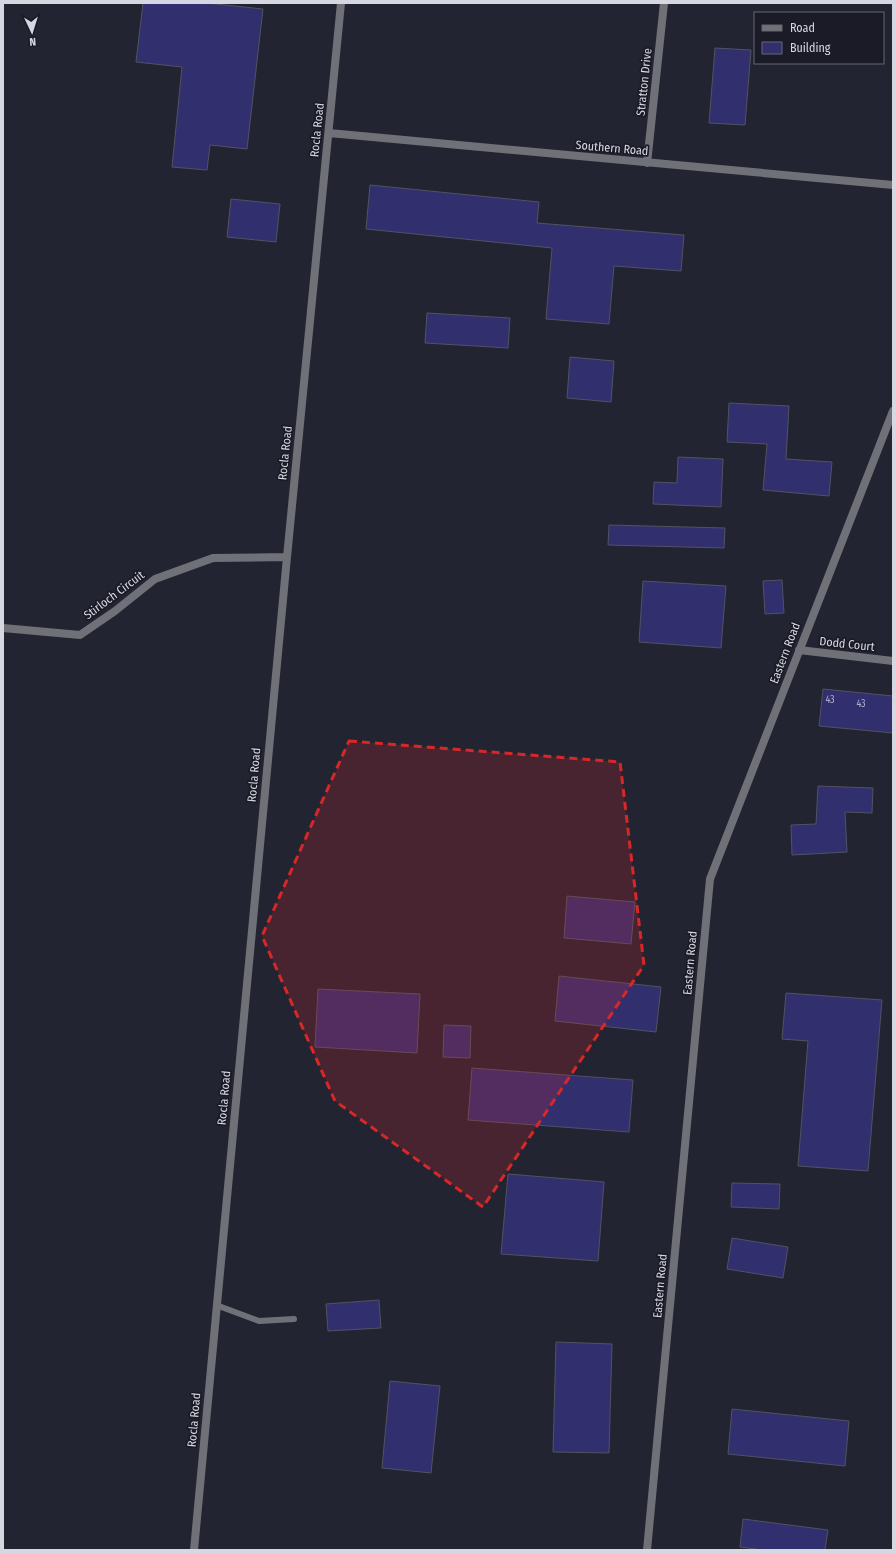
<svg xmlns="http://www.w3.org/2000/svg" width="896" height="1553" font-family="'Fira Sans Condensed',sans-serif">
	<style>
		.building { fill: #322f6f; stroke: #515262 }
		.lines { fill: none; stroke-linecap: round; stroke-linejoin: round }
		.lane { stroke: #707178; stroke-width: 6 }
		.street { stroke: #707178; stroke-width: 8 }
		.marked { fill: #d62828; fill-opacity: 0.2; stroke: #d62828; stroke-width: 3; stroke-dasharray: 8 5; stroke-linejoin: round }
		.labels { text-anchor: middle; stroke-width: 3.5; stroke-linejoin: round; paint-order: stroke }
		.number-label { font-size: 10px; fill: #adadc4 }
		.street-label { font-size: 12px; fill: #d6d7e0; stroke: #1a1b27 }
	</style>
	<rect width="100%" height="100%" fill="#232431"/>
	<path class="building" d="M 143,3 L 206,3 L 263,9 L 247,149 L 210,145 L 207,170 L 172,167 L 182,67 L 136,62 Z
		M 715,48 L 751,50 L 745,125 L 709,123 Z
		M 370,185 L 539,202 L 537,223 L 684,235 L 681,271 L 614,266 L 609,324 L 546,319 L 552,248 L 366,229 Z
		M 231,199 L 280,204 L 276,242 L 227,237 Z
		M 427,313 L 510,318 L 508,348 L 425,343 Z
		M 570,357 L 614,361 L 611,402 L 567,398 Z
		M 729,403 L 789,406 L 786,459 L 832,462 L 829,496 L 763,490 L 767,444 L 727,442 Z
		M 678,457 L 723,459 L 721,507 L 653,504 L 654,482 L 677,483 Z
		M 609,525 L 725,528 L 724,548 L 608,545 Z
		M 782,580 L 784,613 L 765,614 L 763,581 Z
		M 643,581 L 726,586 L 721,648 L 639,642 Z
		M 823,689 L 893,696 L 893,733 L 819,726 Z
		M 818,786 L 873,788 L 872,813 L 845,812 L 847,852 L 792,855 L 791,825 L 816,824 Z
		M 567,896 L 635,902 L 631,944 L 564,938 Z
		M 559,976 L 661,987 L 656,1032 L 555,1021 Z
		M 318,989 L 420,994 L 417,1053 L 315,1047 Z
		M 786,993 L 882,1000 L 868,1171 L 798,1166 L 808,1041 L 782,1039 Z
		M 444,1025 L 471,1026 L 470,1058 L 443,1057 Z
		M 472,1068 L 633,1080 L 629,1132 L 468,1120 Z
		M 508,1174 L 604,1182 L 598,1261 L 501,1254 Z
		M 732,1183 L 780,1184 L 779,1209 L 731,1207 Z
		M 732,1238 L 788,1247 L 783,1278 L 727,1269 Z
		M 379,1300 L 381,1328 L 328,1331 L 326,1304 Z
		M 556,1342 L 612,1344 L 609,1453 L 553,1452 Z
		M 390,1381 L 440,1386 L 431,1473 L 382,1468 Z
		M 732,1409 L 849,1421 L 845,1466 L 728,1454 Z
		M 743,1519 L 828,1530 L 825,1550 L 763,1550 L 740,1547 Z"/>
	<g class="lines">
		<path class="lane" d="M 216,1305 L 259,1321 L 294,1319"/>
		<path class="street" d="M 329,133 L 893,185
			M 647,163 L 664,3
			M 3,628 L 80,635 L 115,611 L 155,579 L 213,558 L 287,557
			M 799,650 L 893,661
			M 194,1550 L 287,557 L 341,3
			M 647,1550 L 710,879 L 893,411"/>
	</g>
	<path class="marked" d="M 349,741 L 620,762 L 644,965 L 483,1207 L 335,1101 L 262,936 Z"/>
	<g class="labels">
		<g class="number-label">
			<text x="830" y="703">43</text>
			<text x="861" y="707">43</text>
		</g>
		<g class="street-label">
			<text transform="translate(644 82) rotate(-84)" y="4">Stratton Drive</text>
			<text transform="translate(317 130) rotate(-84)" y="4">Rocla Road</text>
			<text transform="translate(612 148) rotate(5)" y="4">Southern Road</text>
			<text transform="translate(285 453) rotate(-84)" y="4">Rocla Road</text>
			<text transform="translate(114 595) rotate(-37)" y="4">Stirloch Circuit</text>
			<text transform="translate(847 644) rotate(6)" y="4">Dodd Court</text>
			<text transform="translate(785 653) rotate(-69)" y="4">Eastern Road</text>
			<text transform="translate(254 775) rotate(-85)" y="4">Rocla Road</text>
			<text transform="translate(690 963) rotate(-85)" y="4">Eastern Road</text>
			<text transform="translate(224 1098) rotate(-85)" y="4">Rocla Road</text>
			<text transform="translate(660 1286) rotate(-85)" y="4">Eastern Road</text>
			<text transform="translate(194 1420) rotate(-85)" y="4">Rocla Road</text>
		</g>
	</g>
	<rect width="896" height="1553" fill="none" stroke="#d6d7e0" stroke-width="8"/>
	<rect x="754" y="12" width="130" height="52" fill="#1a1b27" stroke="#656671"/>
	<rect x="762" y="25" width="20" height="6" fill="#707178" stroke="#656671"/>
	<text x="790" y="32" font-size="12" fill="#d6d7e0">Road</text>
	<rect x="762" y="42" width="20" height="12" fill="#322f6f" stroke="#656671"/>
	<text x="790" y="52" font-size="12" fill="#d6d7e0">Building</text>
	<g transform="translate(32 32) rotate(176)" stroke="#1a1b27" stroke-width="3" paint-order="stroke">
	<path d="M0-3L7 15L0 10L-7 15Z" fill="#d6d7e0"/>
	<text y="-6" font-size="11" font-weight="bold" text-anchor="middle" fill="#d6d7e0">N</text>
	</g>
</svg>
